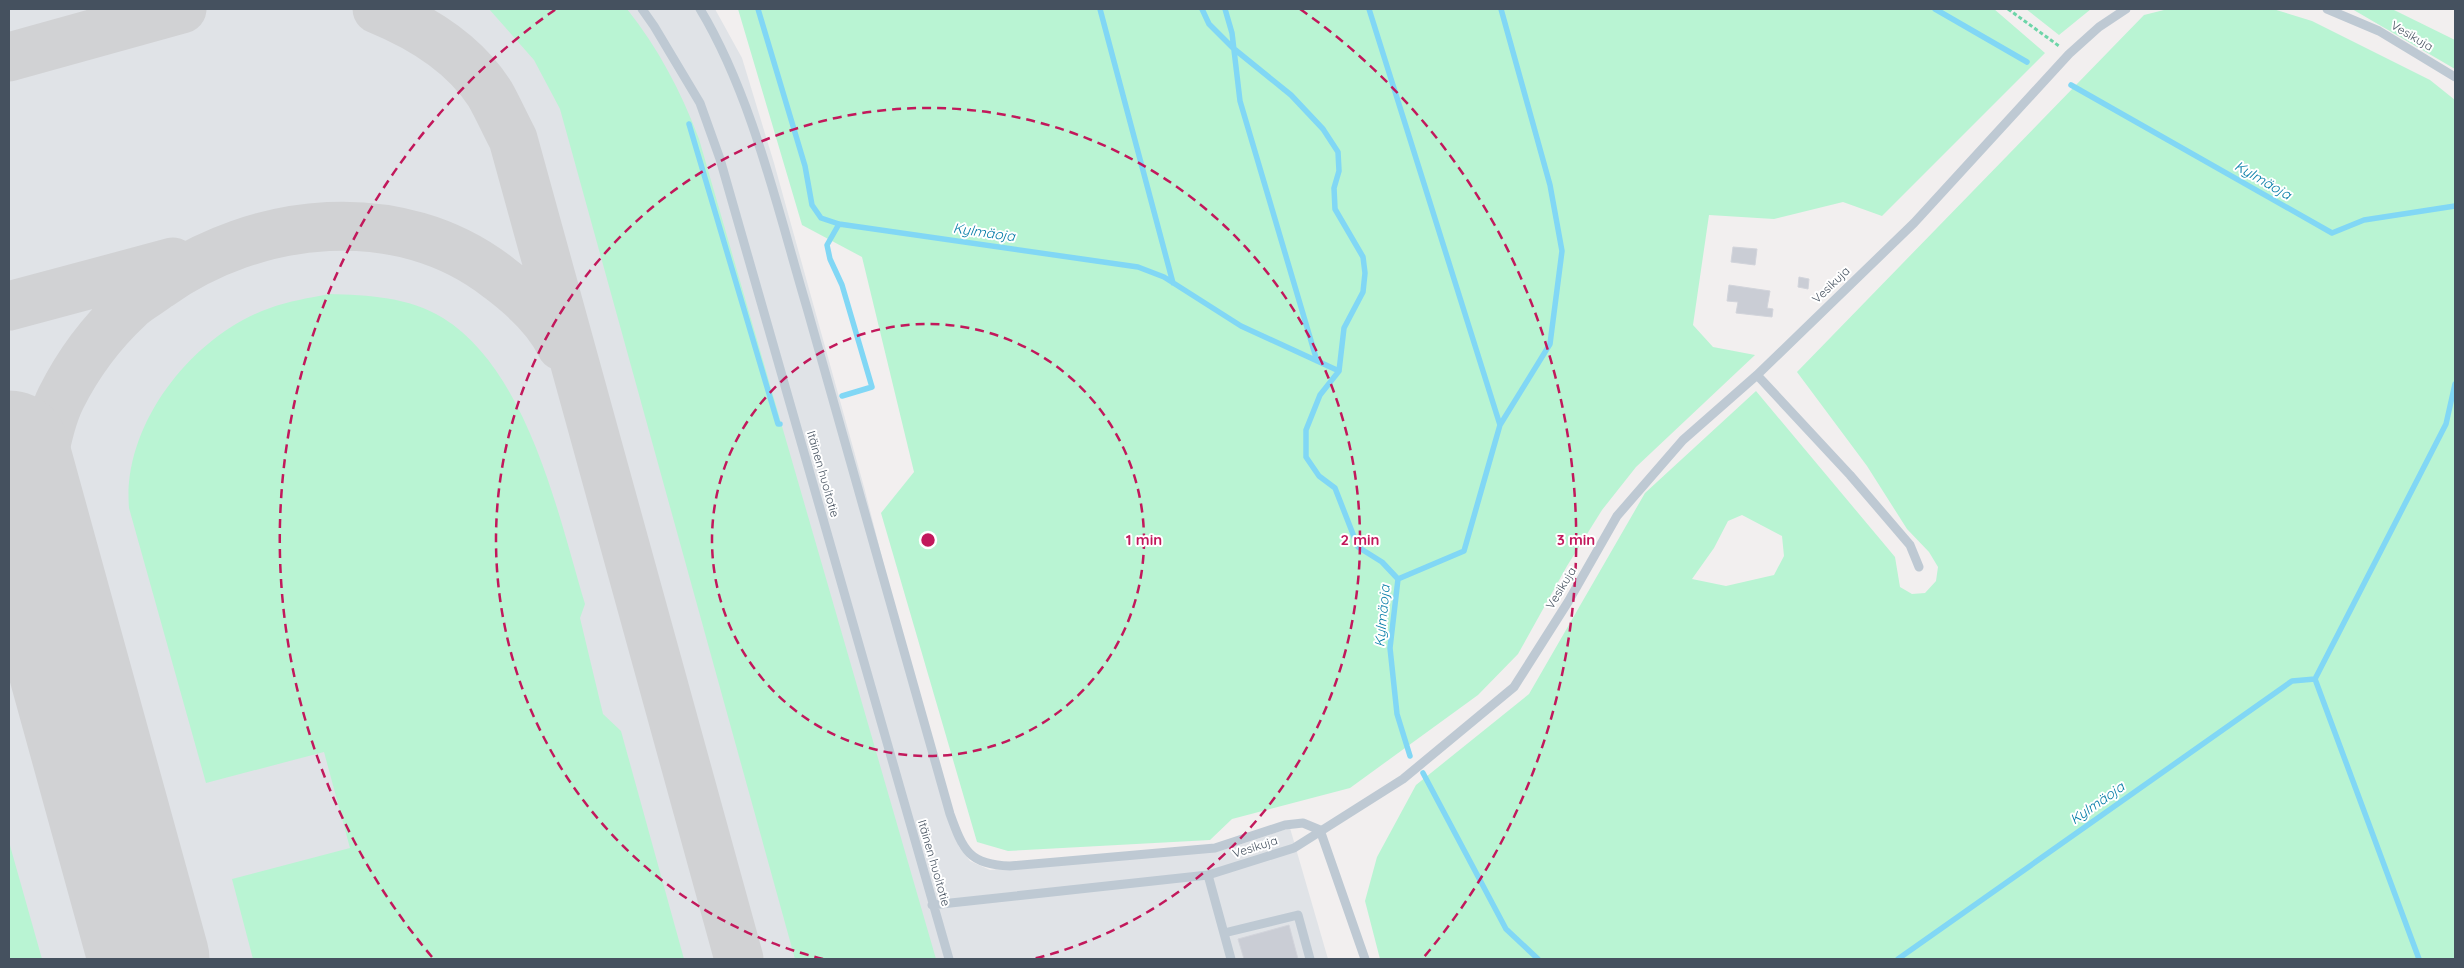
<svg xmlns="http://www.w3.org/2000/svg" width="2464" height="968" font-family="Quicksand,sans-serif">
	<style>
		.airport { fill: #e0e3e7 }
		.green { fill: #b9f4d3; fill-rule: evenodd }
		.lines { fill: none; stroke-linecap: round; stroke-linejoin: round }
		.stream { stroke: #81d7f5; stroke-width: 5.5 }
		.taxiway { stroke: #d1d2d4; stroke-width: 49 }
		.runway { stroke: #d1d2d4; stroke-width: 121 }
		.building { fill: #cacdd5; stroke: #d2d4db }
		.path { stroke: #6dd5a8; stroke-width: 3; stroke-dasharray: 4 2.5; stroke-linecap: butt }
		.service { stroke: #bec9d3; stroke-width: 9 }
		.ring { fill: none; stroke: #c2185b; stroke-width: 2.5; stroke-dasharray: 9 6 }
		.labels { text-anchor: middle; stroke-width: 4; stroke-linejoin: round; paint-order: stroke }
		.street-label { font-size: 12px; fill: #45515f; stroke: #fff }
		.water-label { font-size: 14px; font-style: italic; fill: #027aa6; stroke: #fff }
		.centre { fill: #c2185b; stroke: #fff; stroke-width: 2.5 }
		.ring-label { font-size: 15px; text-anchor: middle; font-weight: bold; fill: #c2185b; stroke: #fff; stroke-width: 4; stroke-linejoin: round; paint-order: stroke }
	</style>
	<rect width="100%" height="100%" fill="#f2efef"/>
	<path class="airport" d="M 9,9 L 715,9 L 742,58 L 774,163 L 864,487 L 948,815 L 959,847 L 970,861 L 990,870 L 1223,850 L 1290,828 L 1328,959 L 9,959 Z"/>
	<path class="green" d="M 489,9 L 627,9 C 658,48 681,91 699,139 L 936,959 L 795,959 L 560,109 L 534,60 Z
		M 738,9 L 1994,9 L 2045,53 L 1882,216 L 1843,202 L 1774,219 L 1709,215 L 1693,325 L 1713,347 L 1755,355 L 1636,467 L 1602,510 L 1567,566 L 1518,654 L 1478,695 L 1350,788 L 1232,819 L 1210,840 L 1008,851 L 977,842 L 881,513 L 914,472 L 862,257 L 802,225 Z
		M 2026,9 L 2091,9 L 2059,35 Z
		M 2168,9 L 2273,9 L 2312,21 L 2430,80 L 2455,100 L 2455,959 L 1380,959 L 1365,901 L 1377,857 L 1416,785 L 1529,694 L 1645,493 L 1756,391 L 1895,557 L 1900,587 L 1912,594 L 1925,593 L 1936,581 L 1938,567 L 1929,552 L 1907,529 L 1867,466 L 1797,372 L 2144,15 ZM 1742,515 L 1782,536 L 1784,556 L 1774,575 L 1726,586 L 1692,579 L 1714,548 L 1728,521 Z
		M 2352,9 L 2392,9 L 2455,40 L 2455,69 Z
		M 329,294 C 368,295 409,297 443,318 C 528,371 558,514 585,604 L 580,618 L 603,714 L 621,731 L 684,959 L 253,959 L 232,879 L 350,848 L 324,752 L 206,783 L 129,508 C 122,424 193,335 270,308 C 289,301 309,298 329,294 Z
		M 9,842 L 42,959 L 9,959 Z"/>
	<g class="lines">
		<path class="stream" d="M 758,9 L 805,166 L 812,205 L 821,218 L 839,224 L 1138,267 L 1164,277 L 1241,326 L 1339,371
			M 1100,9 L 1173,283
			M 1202,9 L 1209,24 L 1233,48 L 1291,95 L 1323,129 L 1338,152 L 1339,171 L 1334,188 L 1335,209 L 1363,257 L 1365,273 L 1363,292 L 1344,328 L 1339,371 L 1320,395 L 1306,430 L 1306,457 L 1319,476 L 1335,488 L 1358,547 L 1382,562 L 1398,579 L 1390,648 L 1397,714 L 1410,756
			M 1225,9 L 1232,33 L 1240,101 L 1317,361
			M 1369,9 L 1500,425 L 1464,551 L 1398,579
			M 1935,9 L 2027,62
			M 2071,85 L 2332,233 L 2364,220 L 2455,206
			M 689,124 L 778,424 L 780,424
			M 839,224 L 827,245 L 830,259 L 842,285 L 872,387 L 842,396
			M 1500,425 L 1550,344 L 1562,251 L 1550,185 L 1501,9
			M 1423,773 L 1506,929 L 1538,959
			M 1898,959 L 2292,681 L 2315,679
			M 2419,959 L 2315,679 L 2446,424 L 2455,384"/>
		<path class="taxiway" d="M 377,9 C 421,27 464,53 490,94 C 498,108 505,124 513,139 L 739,959
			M 9,57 L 182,9
			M 9,306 L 173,262
			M 48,592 C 44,570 39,547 37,524 C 35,493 47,426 61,398 C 78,364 101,333 129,307 C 137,299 149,293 158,286 C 256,216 400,200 499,278 C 523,296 548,318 561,346"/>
		<path class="runway" d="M 9,451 L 149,959"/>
	</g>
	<path class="building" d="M 1733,247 L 1757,249 L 1755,265 L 1731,262 Z
		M 1799,277 L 1809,279 L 1808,289 L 1798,287 Z
		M 1729,285 L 1770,291 L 1767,308 L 1773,309 L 1772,317 L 1736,313 L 1738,302 L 1727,301 Z
		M 1289,925 L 1298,959 L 1244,959 L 1238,939 Z"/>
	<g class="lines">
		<path class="path" d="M 2008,9 L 2059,46"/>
		<path class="service" d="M 642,9 L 654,26 L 700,103 L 720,159 L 949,959
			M 700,9 C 752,95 778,211 807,308 C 856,476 903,645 950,814 C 963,850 969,865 1010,866 L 1215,848 L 1285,825 L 1303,823 L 1320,830
			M 2327,9 L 2379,31 L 2455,77
			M 1757,375 L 1850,475 L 1910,545 L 1919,567
			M 1320,830 L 1365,959
			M 1208,875 L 1231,959
			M 932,905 L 1208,875 L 1294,848 L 1403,779 L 1514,687 L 1568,602 L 1617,516 L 1683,440 L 1757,375 L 1914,223 L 2069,54 L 2099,27 L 2126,9
			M 1224,933 L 1298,915 L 1310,959"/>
	</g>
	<g class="ring">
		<circle cx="928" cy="540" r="216"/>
		<path d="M823 959A432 432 0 1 1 1033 959"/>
		<path d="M432 957A648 648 0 0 1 556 9M1300 9A648 648 0 0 1 1424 957"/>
	</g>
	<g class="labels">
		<g class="street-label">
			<text transform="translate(2412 36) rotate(30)" y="4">Vesikuja</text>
			<text transform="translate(1831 285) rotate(-44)" y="4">Vesikuja</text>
			<text transform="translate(823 474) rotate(74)" y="4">Itäinen huoltotie</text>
			<text transform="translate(1561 588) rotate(-59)" y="4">Vesikuja</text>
			<text transform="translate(1255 847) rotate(-18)" y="4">Vesikuja</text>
			<text transform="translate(934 863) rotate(74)" y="4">Itäinen huoltotie</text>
		</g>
		<g class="water-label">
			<text transform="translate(2263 180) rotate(30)" y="5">Kylmäoja</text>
			<text transform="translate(984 232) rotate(8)" y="5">Kylmäoja</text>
			<text transform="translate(1382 616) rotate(-85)" y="5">Kylmäoja</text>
			<text transform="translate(2097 803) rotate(-35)" y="5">Kylmäoja</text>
		</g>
	</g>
	<circle cx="928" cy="540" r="8" class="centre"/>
	<g class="ring-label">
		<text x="1144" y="545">1 min</text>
		<text x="1360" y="545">2 min</text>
		<text x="1576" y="545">3 min</text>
	</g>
	<rect width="2464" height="968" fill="none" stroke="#45515f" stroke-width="20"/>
</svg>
